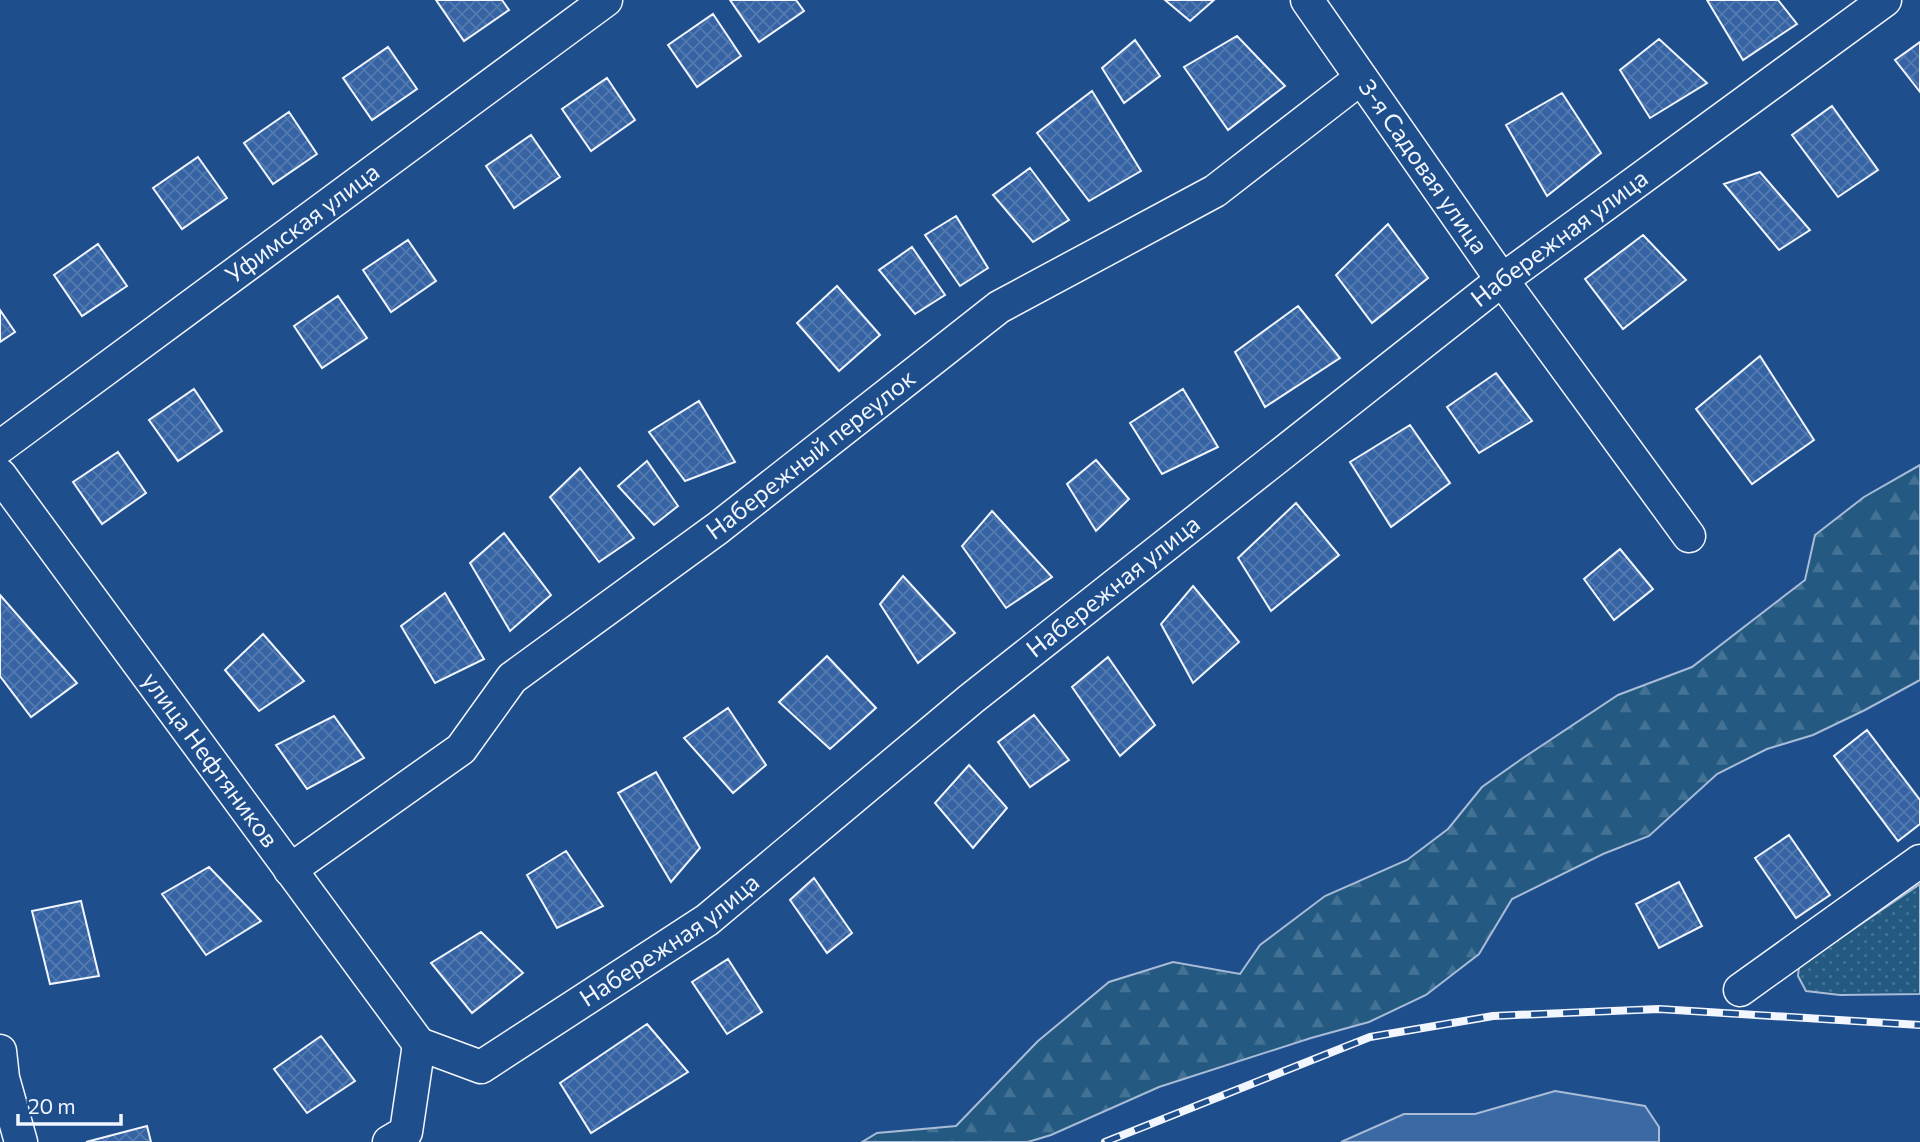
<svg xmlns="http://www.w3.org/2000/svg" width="1920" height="1142" font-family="Commissioner,sans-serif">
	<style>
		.forest { fill: url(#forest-firs); stroke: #a8bbd7; stroke-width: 2 }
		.park { fill: url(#park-dots); stroke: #a8bbd7; stroke-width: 2 }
		.water { fill: #3b69a3; stroke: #a8bbd7; stroke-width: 2 }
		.building { fill: url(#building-cross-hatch); stroke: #f2f6ff; stroke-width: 2 }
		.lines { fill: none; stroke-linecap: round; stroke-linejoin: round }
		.minor-casing { stroke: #f2f6ff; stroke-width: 35 }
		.minor { stroke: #1f4e8c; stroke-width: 32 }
		.rail-casing { stroke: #f2f6ff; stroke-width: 8 }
		.rail { stroke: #1f4e8c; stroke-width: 5; stroke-dasharray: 16; stroke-linecap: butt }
		.labels { text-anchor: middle; stroke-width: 5; stroke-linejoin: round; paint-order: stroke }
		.street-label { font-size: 24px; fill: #f2f6ff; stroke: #1f4e8c }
	</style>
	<defs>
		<pattern id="forest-firs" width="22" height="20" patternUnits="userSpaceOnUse" patternTransform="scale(1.75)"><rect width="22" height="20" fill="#245a82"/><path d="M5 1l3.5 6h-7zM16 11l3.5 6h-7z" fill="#447295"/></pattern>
		<pattern id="park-dots" width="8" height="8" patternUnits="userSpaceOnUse" patternTransform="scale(1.75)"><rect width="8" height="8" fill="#245a82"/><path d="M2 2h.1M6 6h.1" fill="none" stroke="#447295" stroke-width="1.8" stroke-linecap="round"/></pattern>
		<pattern id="building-cross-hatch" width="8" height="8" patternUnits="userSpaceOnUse" patternTransform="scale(1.75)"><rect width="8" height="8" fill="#3563a3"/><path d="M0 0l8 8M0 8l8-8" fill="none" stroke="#537ab1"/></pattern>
	</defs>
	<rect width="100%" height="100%" fill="#1f4e8c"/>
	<path class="forest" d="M 1920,465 L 1920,680 L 1865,710 L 1813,735 L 1767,749 L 1717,774 L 1649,836 L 1603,854 L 1512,899 L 1479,954 L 1426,995 L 1369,1022 L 1311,1038 L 1159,1087 L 1051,1135 L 1028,1142 L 862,1142 L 877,1133 L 956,1126 L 1038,1041 L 1109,982 L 1173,962 L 1240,974 L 1260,945 L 1325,896 L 1407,860 L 1448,829 L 1482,787 L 1523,758 L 1618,695 L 1692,667 L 1805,580 L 1815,535 L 1864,497 Z"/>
	<path class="park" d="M 1920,884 L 1920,994 L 1840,995 L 1806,991 L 1798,976 L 1799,966 Z"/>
	<path class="water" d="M 1555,1091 L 1645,1106 L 1659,1127 L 1659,1142 L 1341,1142 L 1404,1114 L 1475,1114 Z"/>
	<path class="building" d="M 436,0 L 502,0 L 509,10 L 464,41 Z
		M 730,0 L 796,0 L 804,11 L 759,42 Z
		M 1165,0 L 1214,0 L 1190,21 Z
		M 1707,0 L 1778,0 L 1797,24 L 1743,60 Z
		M 713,14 L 741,56 L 697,87 L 668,45 Z
		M 1237,36 L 1285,86 L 1228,130 L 1184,67 Z
		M 1659,39 L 1707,83 L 1650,118 L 1620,70 Z
		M 1135,40 L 1160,76 L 1124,103 L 1102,68 Z
		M 1920,42 L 1920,92 L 1895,60 Z
		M 388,47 L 417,89 L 372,120 L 343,78 Z
		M 607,78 L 635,120 L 591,151 L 562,109 Z
		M 1092,91 L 1141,171 L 1089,201 L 1037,133 Z
		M 1562,93 L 1601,153 L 1547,196 L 1506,125 Z
		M 1832,106 L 1878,170 L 1838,197 L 1792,135 Z
		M 289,112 L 317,154 L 273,184 L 244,143 Z
		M 531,135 L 560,177 L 514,208 L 486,166 Z
		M 198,157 L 227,198 L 182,229 L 153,188 Z
		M 1030,168 L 1069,220 L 1033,242 L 993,195 Z
		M 1760,172 L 1810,230 L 1779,250 L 1724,184 Z
		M 956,216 L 988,268 L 960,286 L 925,235 Z
		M 1388,224 L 1428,278 L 1372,323 L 1336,275 Z
		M 1643,235 L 1686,280 L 1623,329 L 1585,279 Z
		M 408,240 L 436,281 L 391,312 L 363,270 Z
		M 98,244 L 127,286 L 82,316 L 54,275 Z
		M 912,247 L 945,295 L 915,314 L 879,270 Z
		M 837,286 L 880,335 L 839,371 L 797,323 Z
		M 338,296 L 367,338 L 322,368 L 294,326 Z
		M 1298,306 L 1340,358 L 1265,407 L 1235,352 Z
		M 0,310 L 15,332 L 0,342 Z
		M 1760,356 L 1814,440 L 1752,484 L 1696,409 Z
		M 1496,373 L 1532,421 L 1479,453 L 1447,407 Z
		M 194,389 L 222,431 L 178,461 L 149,420 Z
		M 1183,389 L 1218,447 L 1162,474 L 1130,423 Z
		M 699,401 L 735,462 L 685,481 L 649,432 Z
		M 1410,425 L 1450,483 L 1391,527 L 1350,462 Z
		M 118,452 L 146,493 L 102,524 L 73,482 Z
		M 1096,460 L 1129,499 L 1096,531 L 1067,484 Z
		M 647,461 L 678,506 L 654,525 L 618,486 Z
		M 580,468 L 634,538 L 599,562 L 550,497 Z
		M 1296,503 L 1339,555 L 1271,611 L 1238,558 Z
		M 992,511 L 1052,577 L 1006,608 L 962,546 Z
		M 504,533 L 551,595 L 510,631 L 470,563 Z
		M 1620,549 L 1653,589 L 1614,620 L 1584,579 Z
		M 903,576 L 955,633 L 918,663 L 880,604 Z
		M 1193,586 L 1239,642 L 1193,683 L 1161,624 Z
		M 445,593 L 484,659 L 435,683 L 401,626 Z
		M 0,595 L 77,683 L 31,717 L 0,676 Z
		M 263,634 L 304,681 L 259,711 L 225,670 Z
		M 827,656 L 876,708 L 830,749 L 779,702 Z
		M 1108,657 L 1155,725 L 1120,756 L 1072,687 Z
		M 728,708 L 766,765 L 733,793 L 684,738 Z
		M 1034,715 L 1069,760 L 1030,787 L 998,742 Z
		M 334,716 L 364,758 L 307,789 L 276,745 Z
		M 1867,730 L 1920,800 L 1920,824 L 1898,841 L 1834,756 Z
		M 969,765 L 1007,808 L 973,848 L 935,803 Z
		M 656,772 L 700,848 L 671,882 L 618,793 Z
		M 1789,835 L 1830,895 L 1796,918 L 1755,858 Z
		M 566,851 L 603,906 L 557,928 L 527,875 Z
		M 209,867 L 261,921 L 206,955 L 162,894 Z
		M 814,878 L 852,933 L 827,953 L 790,900 Z
		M 1679,882 L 1702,926 L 1659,948 L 1636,904 Z
		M 81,901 L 99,976 L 50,984 L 32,911 Z
		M 481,932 L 523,973 L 472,1013 L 431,963 Z
		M 728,959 L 762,1012 L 727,1034 L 692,982 Z
		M 647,1024 L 688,1072 L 591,1133 L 560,1083 Z
		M 321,1036 L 355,1081 L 307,1113 L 274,1069 Z
		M 147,1126 L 151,1142 L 86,1142 Z"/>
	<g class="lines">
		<g class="minor-casing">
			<g id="minor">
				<path id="s1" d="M 1307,0 L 1502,280 L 1689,536"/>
				<path id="s2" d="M 0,447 L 606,0"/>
				<path id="s3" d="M 0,475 L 419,1044"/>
				<path id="s4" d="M 290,870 L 461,749 L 512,678 L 718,528 L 999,307 L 1215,191 L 1361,78"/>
				<path d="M 1740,990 L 1920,861"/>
				<path d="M 0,1051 L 3,1078 L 21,1142"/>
				<path id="s5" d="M 389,1142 L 406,1132 L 419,1044 L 481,1067 L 707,920 L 971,699 L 1502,280 L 1885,0"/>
			</g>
		</g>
		<use href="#minor" class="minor"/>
		<g class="rail-casing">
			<path id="rail" d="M 1105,1142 L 1370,1037 L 1493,1016 L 1659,1009 L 1920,1025"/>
		</g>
		<use href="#rail" class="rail"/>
	</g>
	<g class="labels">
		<g class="street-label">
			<text dy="8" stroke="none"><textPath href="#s1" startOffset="203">3-я Садовая улица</textPath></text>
			<text dy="8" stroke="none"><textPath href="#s2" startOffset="376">Уфимская улица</textPath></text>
			<text dy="8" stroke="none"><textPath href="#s5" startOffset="1536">Набережная улица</textPath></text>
			<text dy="8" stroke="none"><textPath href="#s4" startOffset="670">Набережный переулок</textPath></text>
			<text dy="8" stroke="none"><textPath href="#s5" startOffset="970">Набережная улица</textPath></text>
			<text dy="8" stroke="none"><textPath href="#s3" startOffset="354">улица Нефтяников</textPath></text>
			<text dy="8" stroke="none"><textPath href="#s5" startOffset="402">Набережная улица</textPath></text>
		</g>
	</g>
	<path d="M18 1114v10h103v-10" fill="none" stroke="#f2f6ff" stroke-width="3.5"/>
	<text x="28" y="1114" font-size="21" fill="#f2f6ff" stroke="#1f4e8c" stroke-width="5" paint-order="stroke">20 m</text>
</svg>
